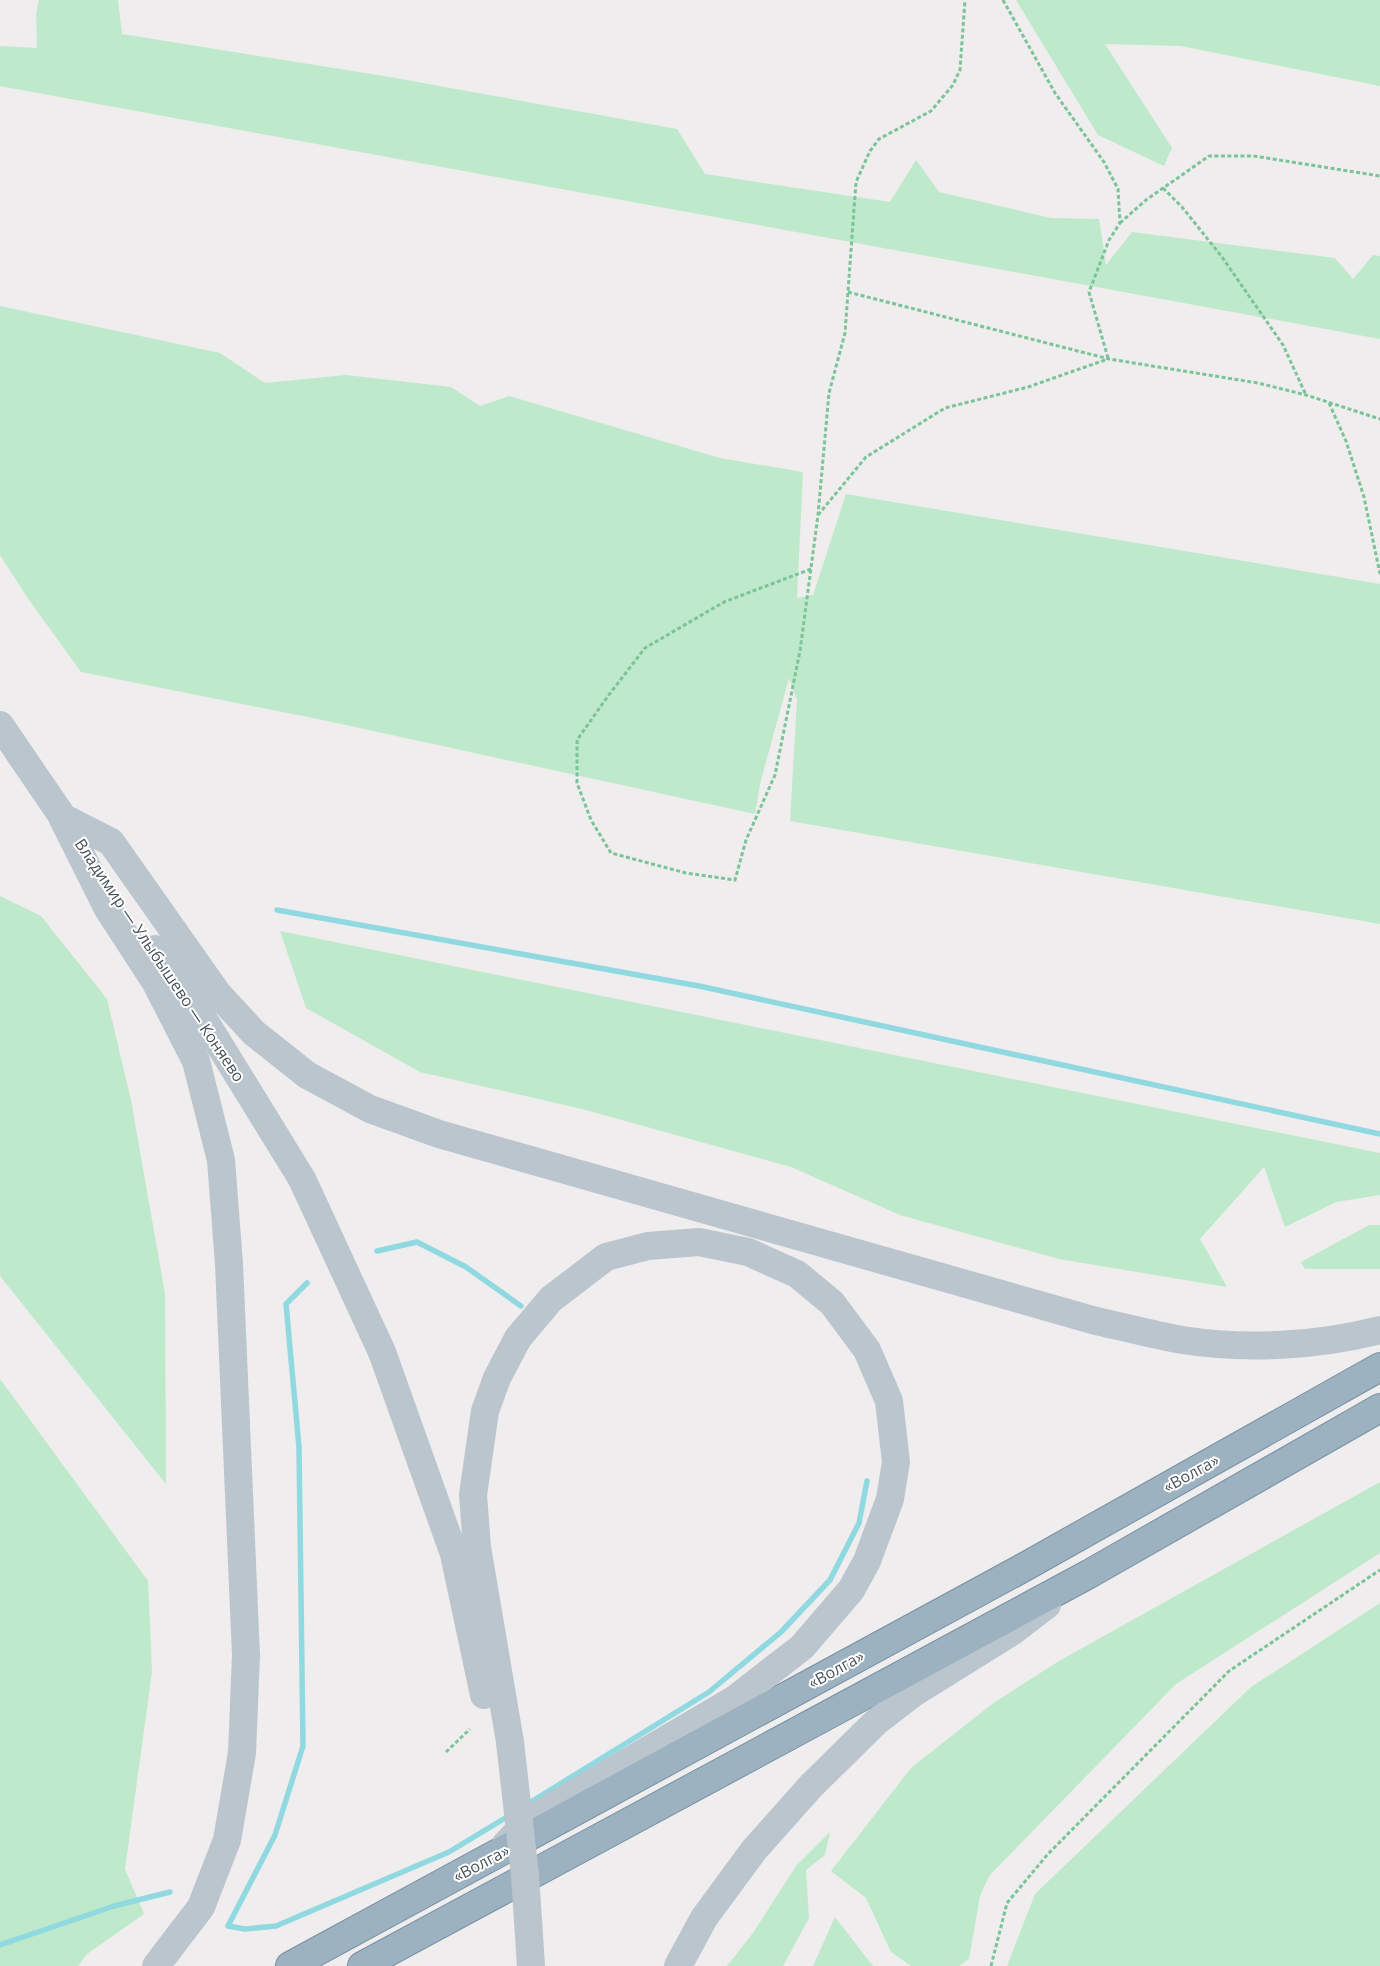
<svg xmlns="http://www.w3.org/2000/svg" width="1380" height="1966" font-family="'Open Sans',sans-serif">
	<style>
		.green { fill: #bfe9cb }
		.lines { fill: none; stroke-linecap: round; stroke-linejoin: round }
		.stream { stroke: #91d9e1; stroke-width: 5.5 }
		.trunk-casing { stroke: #7590a2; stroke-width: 30 }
		.path { stroke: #7bc398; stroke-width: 3; stroke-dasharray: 4 2.5; stroke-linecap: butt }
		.secondary { stroke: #bac5cd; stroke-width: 28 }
		.trunk { stroke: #9cb2c0; stroke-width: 28 }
		.secondary-bridge { stroke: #bac5cd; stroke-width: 28 }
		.labels { text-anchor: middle; stroke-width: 4; stroke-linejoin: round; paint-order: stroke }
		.street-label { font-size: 16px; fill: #475258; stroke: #fff }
	</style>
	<rect width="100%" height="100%" fill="#efeded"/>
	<path class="green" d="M 39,0 L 118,0 L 122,34 L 390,77 L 677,129 L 705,174 L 890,202 L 916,160 L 939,192 L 1051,218 L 1099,219 L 1106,265 L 1132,232 L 1335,258 L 1353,279 L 1373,255 L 1380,256 L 1380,339 L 0,86 L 0,46 L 37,48 L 36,14 Z
		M 1016,0 L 1380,0 L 1380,86 L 1181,46 L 1105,44 L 1172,148 L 1164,166 L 1098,135 Z
		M 0,306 L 220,353 L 265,383 L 346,375 L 451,387 L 480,406 L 509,396 L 720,458 L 803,472 L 797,598 L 813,595 L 846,494 L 1380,584 L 1380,924 L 790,821 L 797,700 L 789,678 L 760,784 L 755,814 L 318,719 L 81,672 L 27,597 L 0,555 Z
		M 0,896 L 41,916 L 107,999 L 131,1100 L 165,1294 L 166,1484 L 0,1276 Z
		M 280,931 L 1380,1153 L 1380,1195 L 1336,1202 L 1285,1227 L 1264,1167 L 1200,1239 L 1227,1287 L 1059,1259 L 900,1215 L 791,1167 L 582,1109 L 420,1072 L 306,1008 Z
		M 1369,1225 L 1380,1225 L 1380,1269 L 1305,1269 L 1301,1262 Z
		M 0,1379 L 148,1581 L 152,1672 L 125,1869 L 144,1914 L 87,1954 L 78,1966 L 0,1966 Z
		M 1380,1482 L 1380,1553 L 1176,1684 L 989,1876 L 980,1896 L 969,1959 L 959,1966 L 911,1966 L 891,1952 L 866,1898 L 831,1871 L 911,1768 L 992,1704 L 1059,1661 Z
		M 1380,1603 L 1380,1966 L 1007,1966 L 1035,1894 L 1251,1687 Z
		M 830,1832 L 825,1855 L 806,1870 L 809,1918 L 783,1966 L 727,1966 L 753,1933 L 796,1866 Z
		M 835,1917 L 873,1966 L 813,1966 Z"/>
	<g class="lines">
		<path class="stream" d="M 277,910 L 699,986 L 1380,1134
			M 377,1251 L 417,1242 L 466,1267 L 521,1306
			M 307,1283 L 286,1304 L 299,1447 L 303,1746 L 275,1835 L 228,1926 L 245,1929 L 276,1926 L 449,1852 L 510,1815
			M 526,1805 L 709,1692 L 781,1632 L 830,1580 L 859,1523 L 867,1481
			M 0,1945 L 114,1906 L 170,1892"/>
		<g class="trunk-casing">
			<path id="trunk" d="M 290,1966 L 1019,1570 L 1380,1367
				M 362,1966 L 1089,1574 L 1380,1408"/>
		</g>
		<path class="path" d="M 1003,0 L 1055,93 L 1104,162 L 1118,189 L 1120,223 L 1109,240 L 1089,292 L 1108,358
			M 1163,188 L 1182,207 L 1222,257 L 1283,345 L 1306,395
			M 1120,223 L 1146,200 L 1209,156 L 1254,156 L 1380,176
			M 848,292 L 1109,359 L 1258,383 L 1306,395 L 1380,419
			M 1329,403 L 1346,441 L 1364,497 L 1380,574
			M 818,515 L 866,457 L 945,408 L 1028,387 L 1108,359
			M 811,569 L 724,602 L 645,648 L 608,696 L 577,740 L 577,783 L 591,820 L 611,853 L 686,873 L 735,880 L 746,840 L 775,775 L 800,651 L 818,515 L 829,393 L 845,333 L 856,182 L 870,151 L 879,139 L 931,111 L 953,85 L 960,70 L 965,0
			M 446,1752 L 470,1729
			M 991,1966 L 1007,1903 L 1048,1854 L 1229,1671 L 1380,1570"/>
		<path class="secondary" d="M 0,725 L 73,832
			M 62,817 L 111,842 L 218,994 L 254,1033 L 307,1075 L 370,1109 L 439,1134 L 1096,1321 C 1124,1327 1153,1335 1182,1340 C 1247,1350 1317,1346 1380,1330
			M 62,817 L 108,909 L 156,983 L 196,1061 L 221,1160 L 229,1264 L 246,1655 L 242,1753 L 227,1840 L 201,1907 L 156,1966
			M 155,949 L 201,1015 L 302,1179 L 382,1352 L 454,1554 L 484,1695
			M 506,1844 L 529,1820 L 735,1699 L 802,1647 L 851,1590 L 867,1561 L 890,1499 L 896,1462 L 889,1401 L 867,1350 L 832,1303 L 797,1274 L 748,1252 L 699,1242 L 648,1246 L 606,1257 L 551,1299 L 518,1338 L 497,1378 L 485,1411 L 473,1495 L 477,1547 L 510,1742
			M 678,1966 L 704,1918 L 754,1850 L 811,1786 L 876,1722 L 915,1692 L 1013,1631 L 1047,1605"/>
		<use href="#trunk" class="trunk"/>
		<path class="secondary-bridge" d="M 510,1742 L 525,1875 L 531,1966"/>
	</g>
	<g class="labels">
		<g class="street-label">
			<text transform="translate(160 960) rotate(56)" y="6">Владимир — Улыбышево — Коняево</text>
			<text transform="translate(1191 1473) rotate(-29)" y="6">«Волга»</text>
			<text transform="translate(836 1669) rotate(-29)" y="6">«Волга»</text>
			<text transform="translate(481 1863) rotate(-28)" y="6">«Волга»</text>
		</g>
	</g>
</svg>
